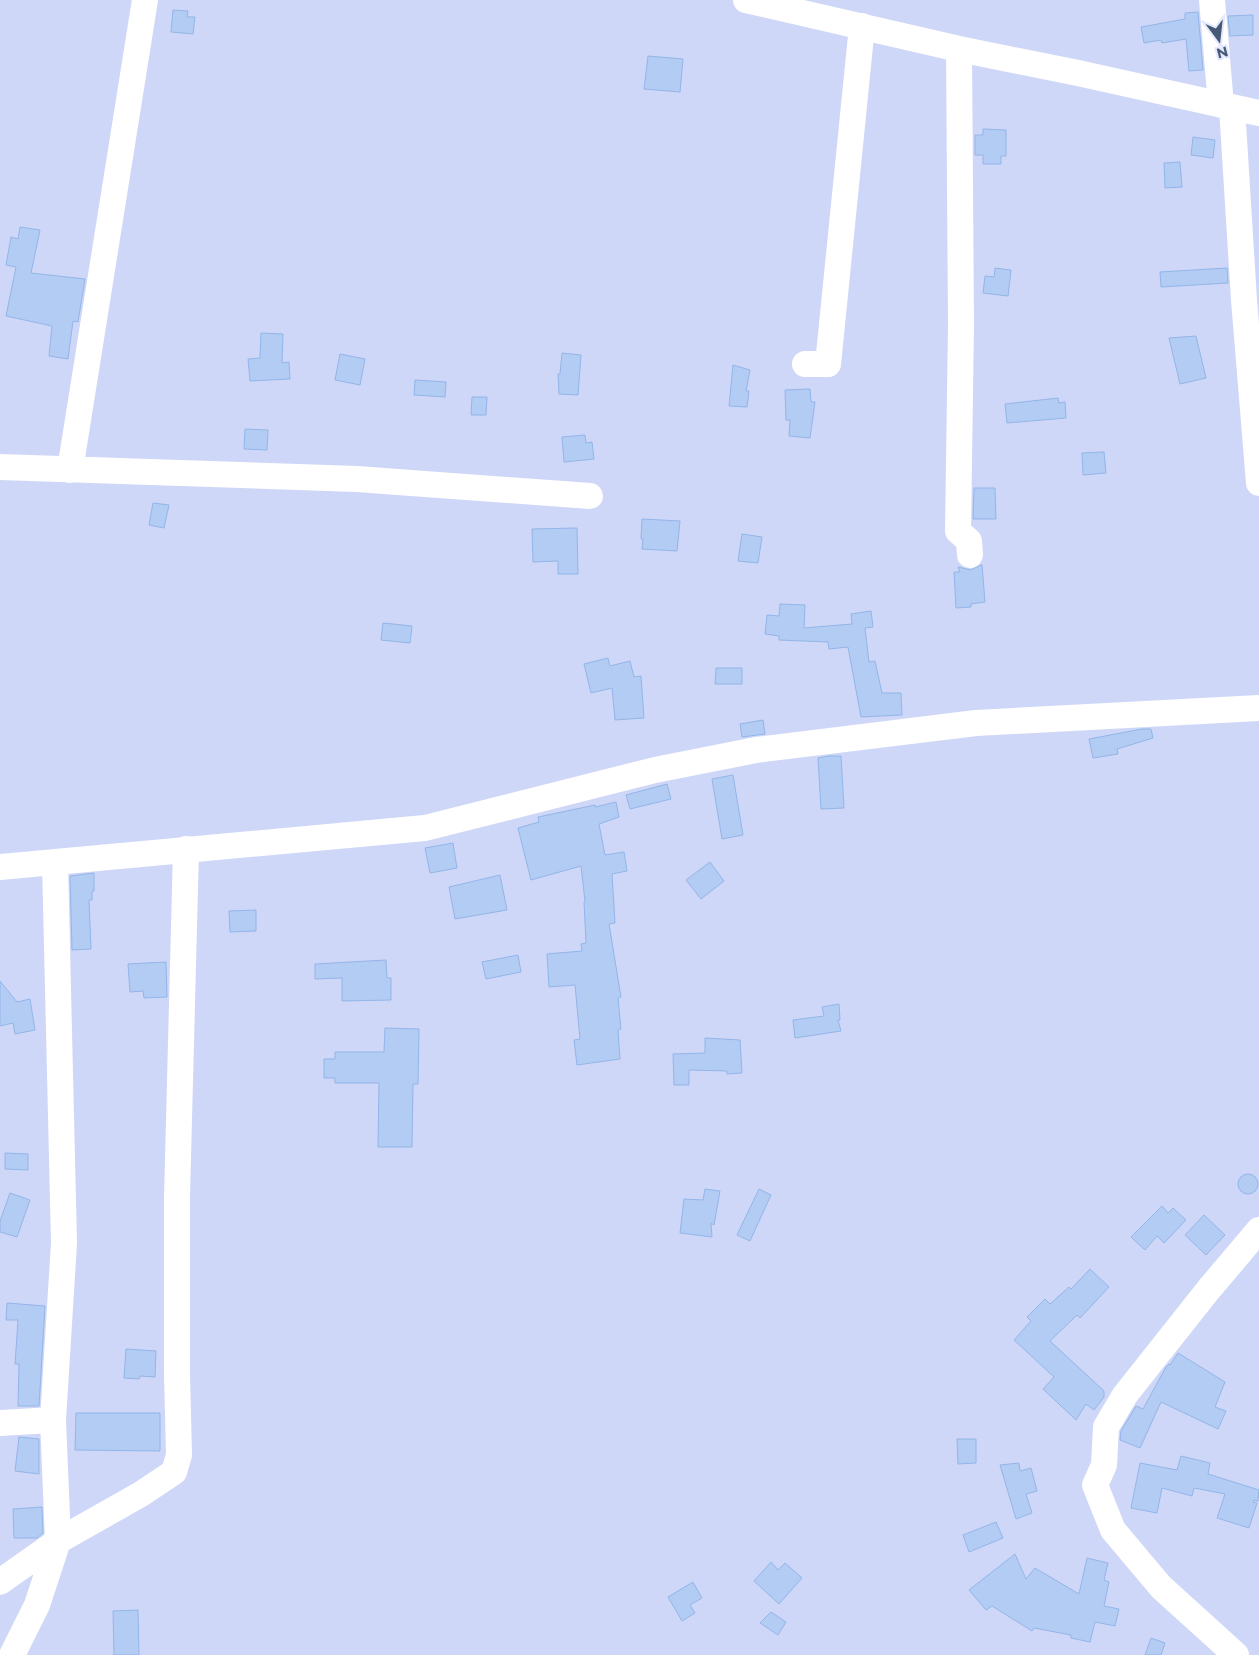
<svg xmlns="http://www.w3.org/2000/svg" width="1259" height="1655" font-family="Montserrat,sans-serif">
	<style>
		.residential { fill: #ced7f7 }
		.building { fill: #b3ccf4; stroke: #93b5e8 }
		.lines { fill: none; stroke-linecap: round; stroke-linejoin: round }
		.minor { stroke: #fff; stroke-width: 26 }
	</style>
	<rect width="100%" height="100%" fill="#dde3fd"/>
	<path class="residential" d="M 0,0 L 1259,0 L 1259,1655 L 0,1655 Z"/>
	<path class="building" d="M 173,10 L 188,11 L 187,17 L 195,17 L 193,34 L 171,32 Z
		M 1198,12 L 1203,70 L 1189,71 L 1186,39 L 1162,43 L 1161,40 L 1144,43 L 1141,27 L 1185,19 L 1185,13 Z
		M 1253,15 L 1253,35 L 1230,36 L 1228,16 Z
		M 648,56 L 683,59 L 680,92 L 644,89 Z
		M 983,129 L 1006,130 L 1006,156 L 1001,156 L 1001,164 L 983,164 L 983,155 L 975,155 L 975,135 L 983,135 Z
		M 1193,137 L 1215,140 L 1213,158 L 1191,155 Z
		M 1180,162 L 1182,187 L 1165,188 L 1164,163 Z
		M 20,227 L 40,230 L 31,273 L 85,279 L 78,322 L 73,321 L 68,359 L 49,356 L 52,326 L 6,316 L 16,267 L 6,265 L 11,237 L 18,239 Z
		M 995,268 L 1011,270 L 1008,296 L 983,293 L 985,276 L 994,277 Z
		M 1227,268 L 1228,283 L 1161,287 L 1160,272 Z
		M 261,333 L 283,334 L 282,363 L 289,362 L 290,379 L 250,381 L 248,359 L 260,358 Z
		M 1196,336 L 1206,378 L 1180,384 L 1169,338 Z
		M 562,353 L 581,355 L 578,395 L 559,394 L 558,374 L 560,374 Z
		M 340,354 L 365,359 L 360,385 L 335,380 Z
		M 733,365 L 750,370 L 746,391 L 749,391 L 747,407 L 729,406 Z
		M 415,380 L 446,382 L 445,397 L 414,395 Z
		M 810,389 L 811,402 L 815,402 L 810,438 L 789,436 L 790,420 L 786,420 L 785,390 Z
		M 472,397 L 487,397 L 486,415 L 471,415 Z
		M 1058,398 L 1059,403 L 1065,402 L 1066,418 L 1007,423 L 1005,404 Z
		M 245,429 L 268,430 L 267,450 L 244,449 Z
		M 585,435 L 586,443 L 592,442 L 594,459 L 564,462 L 562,437 Z
		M 1104,452 L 1106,473 L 1083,475 L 1082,453 Z
		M 974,488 L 995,488 L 996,519 L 973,519 Z
		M 153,503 L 169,505 L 164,528 L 149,525 Z
		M 642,519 L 680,521 L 677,551 L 642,549 L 643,539 L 641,539 Z
		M 577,528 L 578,574 L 558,574 L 558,561 L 533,562 L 532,529 Z
		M 742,534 L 762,537 L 758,563 L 738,561 Z
		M 981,565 L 982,565 L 985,602 L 971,604 L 971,607 L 956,608 L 954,572 L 960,572 L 958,567 L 971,570 Z
		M 780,604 L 805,605 L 804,628 L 852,624 L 851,614 L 871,611 L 873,627 L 865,628 L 869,662 L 875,661 L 882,693 L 901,693 L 902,715 L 861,717 L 848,647 L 829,649 L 828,642 L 779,640 L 779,636 L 765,634 L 767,615 L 779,616 Z
		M 383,623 L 412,626 L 410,643 L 381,640 Z
		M 608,658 L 610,666 L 630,661 L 634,677 L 641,676 L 644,718 L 615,720 L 612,688 L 591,693 L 584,664 Z
		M 716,668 L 742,668 L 742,684 L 715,684 Z
		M 763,720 L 765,734 L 742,737 L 740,724 Z
		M 1142,729 L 1151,729 L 1153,738 L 1117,749 L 1118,754 L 1093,758 L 1089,739 Z
		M 829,756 L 841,756 L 844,808 L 821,809 L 818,758 Z
		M 733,775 L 743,835 L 722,839 L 712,779 Z
		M 667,784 L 671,799 L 630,809 L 626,795 Z
		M 616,802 L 619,817 L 599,824 L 605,855 L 624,852 L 627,871 L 612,874 L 615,923 L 609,924 L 621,997 L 618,998 L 621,1029 L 618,1030 L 620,1059 L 577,1065 L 574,1040 L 580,1039 L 575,985 L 549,987 L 547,954 L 582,951 L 581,944 L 586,943 L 584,902 L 585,901 L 581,866 L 531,880 L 518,828 L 539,822 L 538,817 L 595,805 L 595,807 Z
		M 453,843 L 457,868 L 430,873 L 425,848 Z
		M 710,862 L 724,881 L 701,899 L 686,880 Z
		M 94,873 L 94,891 L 92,891 L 92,900 L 89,900 L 91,949 L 72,950 L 70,876 Z
		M 500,875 L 507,910 L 455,919 L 449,887 Z
		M 256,910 L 256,931 L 230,932 L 229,911 Z
		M 518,955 L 521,972 L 486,979 L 482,962 Z
		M 386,960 L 387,978 L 391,978 L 391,1000 L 342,1001 L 342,978 L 315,979 L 315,964 Z
		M 166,962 L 167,997 L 144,998 L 143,991 L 130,992 L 128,964 Z
		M 0,981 L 17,1002 L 30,999 L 35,1030 L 15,1034 L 13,1023 L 0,1026 Z
		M 839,1004 L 840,1020 L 838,1020 L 841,1031 L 795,1038 L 793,1020 L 824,1016 L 822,1007 Z
		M 385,1028 L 419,1029 L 418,1084 L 413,1084 L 412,1147 L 378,1147 L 379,1083 L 335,1083 L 335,1078 L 324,1078 L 324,1059 L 335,1059 L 335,1052 L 384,1052 Z
		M 705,1038 L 740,1040 L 742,1073 L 727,1074 L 727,1071 L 689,1070 L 689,1085 L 674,1085 L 673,1054 L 705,1053 Z
		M 5,1153 L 28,1154 L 28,1170 L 5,1169 Z
		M1238 1184a10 10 0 1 1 20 0a10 10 0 1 1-20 0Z
		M 705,1189 L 720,1191 L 714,1225 L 711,1223 L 712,1237 L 680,1233 L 684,1199 L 703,1200 Z
		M 759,1189 L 771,1195 L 750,1241 L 737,1235 Z
		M 10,1193 L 30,1200 L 17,1237 L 0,1232 L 0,1221 Z
		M 1162,1206 L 1168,1213 L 1173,1208 L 1186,1220 L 1164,1243 L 1157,1236 L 1145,1250 L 1131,1237 Z
		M 1204,1215 L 1225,1235 L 1206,1255 L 1185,1235 Z
		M 1090,1269 L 1109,1287 L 1080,1318 L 1077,1315 L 1050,1341 L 1104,1391 L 1104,1397 L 1094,1410 L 1086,1404 L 1076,1420 L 1043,1389 L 1054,1377 L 1014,1340 L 1031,1321 L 1027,1317 L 1045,1299 L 1050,1304 L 1069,1287 L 1071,1289 Z
		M 7,1303 L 45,1306 L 39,1406 L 18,1406 L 19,1364 L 15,1364 L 18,1320 L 6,1320 Z
		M 126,1349 L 156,1351 L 155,1377 L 140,1376 L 139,1379 L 124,1378 Z
		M 1178,1353 L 1225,1382 L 1215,1407 L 1226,1411 L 1218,1429 L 1161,1402 L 1140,1448 L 1120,1440 L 1121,1431 L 1136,1406 L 1143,1409 L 1166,1367 L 1169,1364 L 1170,1365 Z
		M 76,1413 L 160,1413 L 160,1451 L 75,1450 Z
		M 19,1437 L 39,1439 L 39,1474 L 15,1471 Z
		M 957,1439 L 976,1439 L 976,1463 L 958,1464 Z
		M 1181,1456 L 1210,1463 L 1208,1474 L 1259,1490 L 1258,1501 L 1254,1500 L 1253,1502 L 1257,1503 L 1249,1528 L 1217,1518 L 1225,1494 L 1194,1488 L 1192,1496 L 1162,1488 L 1157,1513 L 1131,1508 L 1140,1463 L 1177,1470 Z
		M 1019,1463 L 1020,1471 L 1031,1468 L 1037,1491 L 1026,1494 L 1032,1513 L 1016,1519 L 1000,1465 Z
		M 42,1507 L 43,1533 L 37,1538 L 14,1538 L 13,1509 Z
		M 996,1522 L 1003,1538 L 969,1552 L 963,1535 Z
		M 1015,1554 L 1026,1579 L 1035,1568 L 1079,1594 L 1087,1558 L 1108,1563 L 1104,1580 L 1109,1582 L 1104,1606 L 1119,1609 L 1115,1626 L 1095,1622 L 1090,1642 L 1071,1638 L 1071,1635 L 1034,1628 L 1032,1631 L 992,1606 L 986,1610 L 969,1590 Z
		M 771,1562 L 778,1570 L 785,1563 L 802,1578 L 779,1604 L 754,1581 Z
		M 693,1582 L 702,1598 L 690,1605 L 695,1613 L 682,1621 L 668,1597 Z
		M 138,1610 L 139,1655 L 114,1655 L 113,1611 Z
		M 771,1612 L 786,1622 L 778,1635 L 760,1623 Z
		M 1151,1638 L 1165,1643 L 1161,1655 L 1145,1655 Z"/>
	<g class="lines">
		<path class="minor" d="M 746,0 L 959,49 L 1078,73 L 1259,113
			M 1212,0 L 1221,105
			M 959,49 L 961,324 L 958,531 L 969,541 L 970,555
			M 1232,107 L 1244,300 L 1259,483
			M 805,364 L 828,364 L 862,26
			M 0,467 L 357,479 L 590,496
			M 70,470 L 145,0
			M 0,867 L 425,828 L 655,770 L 756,750 L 976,723 L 1259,708
			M 0,1423 L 53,1420
			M 0,1582 L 58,1541 L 53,1420 L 64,1243 L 55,862
			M 12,1655 L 37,1605 L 58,1541 L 141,1494 L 174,1472 L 179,1455 L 177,1374 L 177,1197 L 186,849
			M 1236,1655 L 1161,1587 L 1113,1530 L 1095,1485 L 1104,1465 L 1106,1427 L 1125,1395 L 1209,1289 L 1259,1230"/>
	</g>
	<g transform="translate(1219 40) rotate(165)" stroke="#e5e9ff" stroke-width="4" paint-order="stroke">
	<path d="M0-4L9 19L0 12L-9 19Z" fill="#455974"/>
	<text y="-8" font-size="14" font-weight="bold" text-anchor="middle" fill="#455974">N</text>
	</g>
</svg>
